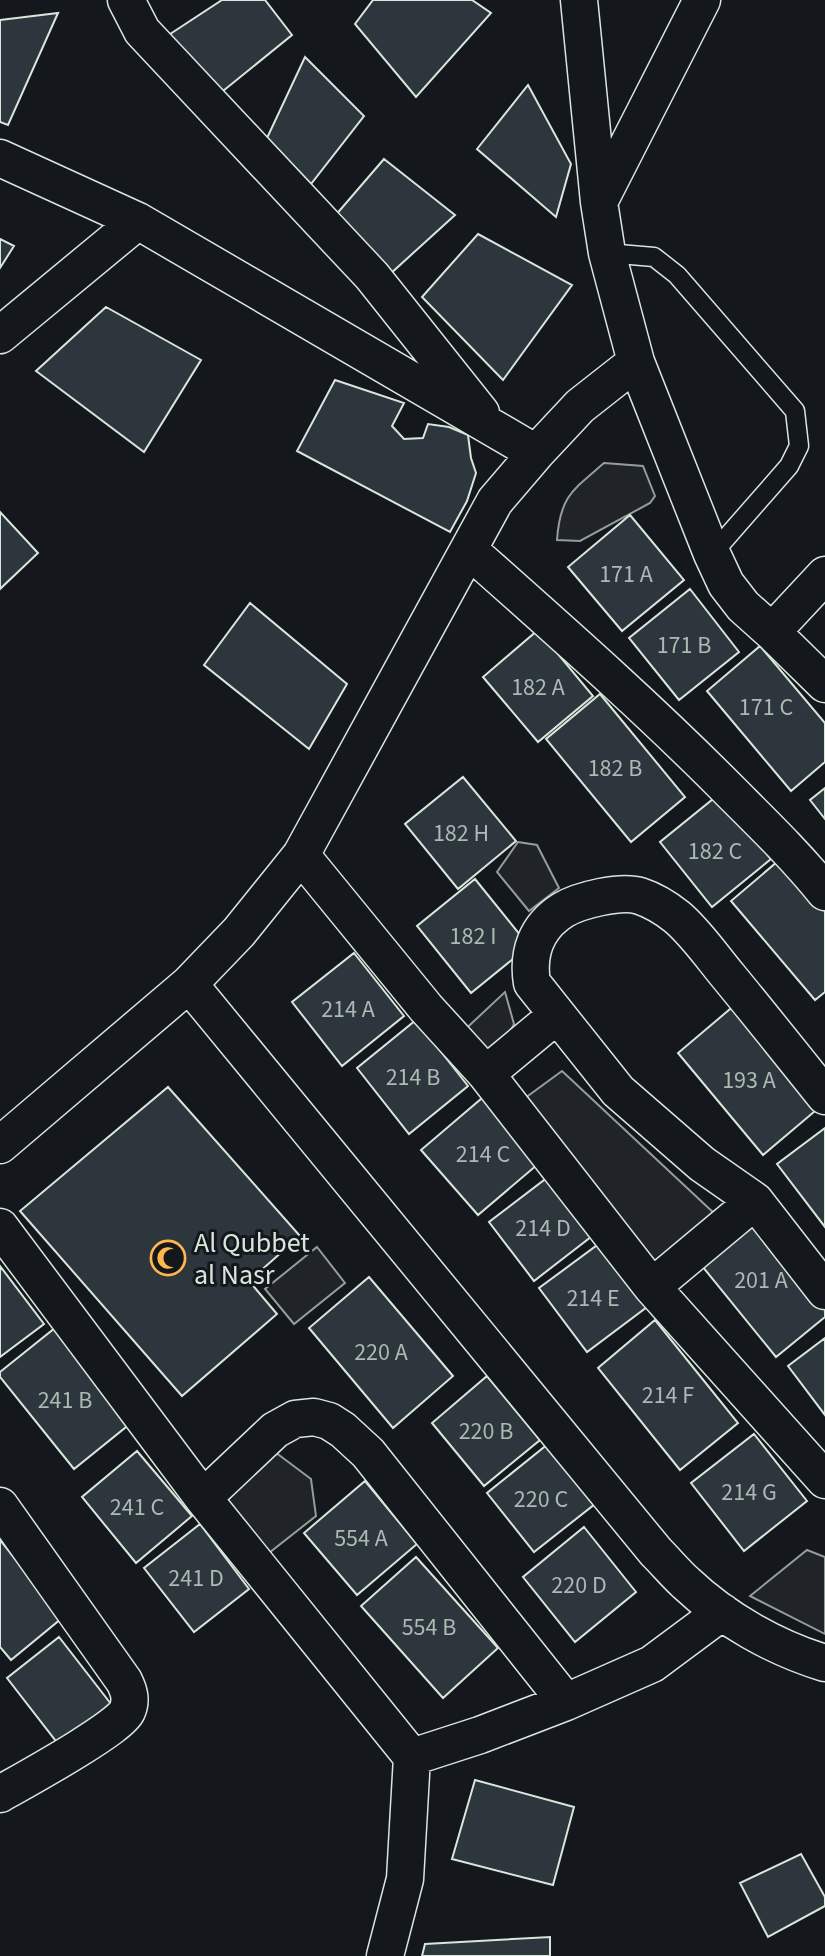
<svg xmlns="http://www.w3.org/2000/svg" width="825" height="1956" font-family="'Source Sans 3',sans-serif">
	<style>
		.green { fill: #202428; stroke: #939e99; stroke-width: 2 }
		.building { fill: #2c363c; stroke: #d8e6dc; stroke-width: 2 }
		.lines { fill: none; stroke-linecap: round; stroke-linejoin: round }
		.lane-casing { stroke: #d8e6dc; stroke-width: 21 }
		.street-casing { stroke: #d8e6dc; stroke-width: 39 }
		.lane { stroke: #14181c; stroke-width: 18 }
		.street { stroke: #14181c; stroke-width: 36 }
		.labels { text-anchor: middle; stroke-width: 6; stroke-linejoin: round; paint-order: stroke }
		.number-label { font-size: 24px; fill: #adbab4 }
		.poi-label { font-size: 28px; fill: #d8e6dc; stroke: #14181c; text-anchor: start }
	</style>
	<rect width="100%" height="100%" fill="#14181c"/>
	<path class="green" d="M 604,463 L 643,466 L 655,496 L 650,503 L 580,541 L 557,540 C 560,496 573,490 604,463 Z
		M 518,842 L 537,845 L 559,888 L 529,911 L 497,872 Z
		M 505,992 L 514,1024 L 501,1051 L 478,1058 L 456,1038 Z
		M 562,1071 L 716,1215 L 648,1270 L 517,1104 Z
		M 317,1247 L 345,1283 L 294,1324 L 265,1289 Z
		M 271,1449 L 311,1479 L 316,1516 L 260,1560 L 212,1498 Z
		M 807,1550 L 825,1557 L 825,1634 L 750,1596 Z"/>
	<path class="building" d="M 222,0 L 265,0 L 292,35 L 223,91 L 164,38 Z
		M 373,0 L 472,0 L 491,13 L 416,97 L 355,24 Z
		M 58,13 L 8,125 L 0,122 L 0,20 Z
		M 305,57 L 364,116 L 311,184 L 267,138 Z
		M 528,85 L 571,164 L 556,217 L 477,149 Z
		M 384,159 L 455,215 L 389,275 L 334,217 Z
		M 478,234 L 572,285 L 503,380 L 422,297 Z
		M 0,239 L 14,246 L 0,268 Z
		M 106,307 L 201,360 L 144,452 L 36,371 Z
		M 335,380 L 404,403 L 392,426 L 404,439 L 423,438 L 428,424 L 449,427 L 468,435 L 471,458 L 476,473 L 467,501 L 450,532 L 297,451 Z
		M 0,512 L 38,553 L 0,589 Z
		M 630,515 L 684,580 L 622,631 L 568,567 Z
		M 690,589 L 739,652 L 679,700 L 629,638 Z
		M 250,603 L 347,684 L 309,749 L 204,665 Z
		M 538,630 L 593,696 L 538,742 L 483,677 Z
		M 760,646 L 825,723 L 825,762 L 791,791 L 707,691 Z
		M 600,694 L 685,797 L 631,842 L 546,739 Z
		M 463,777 L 516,841 L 458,889 L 405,824 Z
		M 825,788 L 825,819 L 810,800 Z
		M 718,795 L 771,859 L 712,907 L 660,842 Z
		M 784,856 L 825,904 L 825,992 L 815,1000 L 731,901 Z
		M 475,879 L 529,946 L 471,993 L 417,926 Z
		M 354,953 L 404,1016 L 342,1066 L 292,1002 Z
		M 736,1004 L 821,1106 L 763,1155 L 678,1053 Z
		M 416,1020 L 468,1086 L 409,1134 L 357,1068 Z
		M 168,1087 L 300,1236 L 249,1281 L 277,1314 L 182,1396 L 20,1211 Z
		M 488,1093 L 544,1159 L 478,1215 L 421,1150 Z
		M 825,1128 L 825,1227 L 777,1164 Z
		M 552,1174 L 596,1233 L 534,1281 L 489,1222 Z
		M 755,1214 L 825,1299 L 825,1317 L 776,1357 L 698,1261 Z
		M 600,1243 L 647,1307 L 587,1352 L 539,1288 Z
		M 0,1266 L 44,1324 L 0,1357 Z
		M 369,1277 L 453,1376 L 393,1428 L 309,1328 Z
		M 655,1320 L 738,1423 L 680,1470 L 598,1368 Z
		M 55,1328 L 131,1423 L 74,1469 L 0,1377 L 0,1372 Z
		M 825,1338 L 825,1415 L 788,1366 Z
		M 487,1376 L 540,1440 L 484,1486 L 432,1423 Z
		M 754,1434 L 807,1501 L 744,1551 L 691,1483 Z
		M 548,1444 L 595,1504 L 534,1552 L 487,1493 Z
		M 137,1451 L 192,1516 L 136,1563 L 82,1497 Z
		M 365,1481 L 417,1544 L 357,1595 L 304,1533 Z
		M 200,1524 L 249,1589 L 194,1632 L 144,1568 Z
		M 584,1527 L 636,1592 L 575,1642 L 523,1577 Z
		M 0,1540 L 62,1618 L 11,1660 L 0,1647 Z
		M 416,1557 L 498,1648 L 443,1698 L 361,1606 Z
		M 59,1637 L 111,1704 L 59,1745 L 7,1678 Z
		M 475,1780 L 574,1807 L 553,1885 L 452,1859 Z
		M 801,1854 L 825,1897 L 825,1906 L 768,1937 L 740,1883 Z
		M 550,1937 L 550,1956 L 422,1956 L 425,1944 Z"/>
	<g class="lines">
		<g class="lane-casing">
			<path id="lane" d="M 607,253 L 654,257 L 677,275 L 795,411 L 799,446 L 789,466 L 712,554"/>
		</g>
		<g class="street-casing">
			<path id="street" d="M 126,0 L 142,31 L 372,276 L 481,413
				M 579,0 L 599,202 L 607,253 L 636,362 L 712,554 L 726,584 L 743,606 L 772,632 L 825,684
				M 0,158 L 138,221 L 536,453
				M 599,202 L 702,0
				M 0,335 L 138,221
				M 469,550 C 559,630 649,709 733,794 C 765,826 797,857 825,892
				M 772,632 L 825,575
				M 301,855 L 426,1008 L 486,1074 L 652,1287 L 825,1480
				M 189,984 L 656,1552 C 666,1562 676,1574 686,1583 C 724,1619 775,1648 825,1663
				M 486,1074 L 557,1015
				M 825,1096 C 793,1056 761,1016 729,977 C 713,958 696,933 677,917 C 667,909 652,900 640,896 C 621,890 580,900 563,910 C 536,927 527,953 532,983 L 618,1091 L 702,1164 L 755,1201 L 825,1291
				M 0,1145 L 189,984 L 239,932 L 301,855 L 495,501 L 536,453 L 580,406 L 636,362
				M 0,1227 L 203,1498 L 412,1757
				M 652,1287 L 755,1201
				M 203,1498 L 275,1430 L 295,1419 L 314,1417 L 329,1421 L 343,1430 L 368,1453 L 566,1702
				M 0,1506 L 124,1681 C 129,1691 132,1700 127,1711 C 120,1728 21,1782 0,1794
				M 385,1956 L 405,1879 L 412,1757 L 480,1735 L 566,1702 L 652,1664 L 722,1612"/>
		</g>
		<use href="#lane" class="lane"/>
		<use href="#street" class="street"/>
	</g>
	<defs>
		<g id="mosque-ring" transform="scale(1.8)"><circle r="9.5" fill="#14181c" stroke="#ffb74d" stroke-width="1.5"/><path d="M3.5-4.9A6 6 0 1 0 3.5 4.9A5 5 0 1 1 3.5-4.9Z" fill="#ffb74d"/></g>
	</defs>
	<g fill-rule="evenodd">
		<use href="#mosque-ring" x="168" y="1258"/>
	</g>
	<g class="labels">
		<g class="number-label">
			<text x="626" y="582">171 A</text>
			<text x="684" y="653">171 B</text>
			<text x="538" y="695">182 A</text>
			<text x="766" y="715">171 C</text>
			<text x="615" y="776">182 B</text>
			<text x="461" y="841">182 H</text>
			<text x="715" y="859">182 C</text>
			<text x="473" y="944">182 I</text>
			<text x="348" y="1017">214 A</text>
			<text x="413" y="1085">214 B</text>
			<text x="749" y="1088">193 A</text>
			<text x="483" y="1162">214 C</text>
			<text x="543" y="1236">214 D</text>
			<text x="761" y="1288">201 A</text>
			<text x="593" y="1306">214 E</text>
			<text x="381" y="1360">220 A</text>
			<text x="668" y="1403">214 F</text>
			<text x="65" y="1408">241 B</text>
			<text x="486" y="1439">220 B</text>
			<text x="749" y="1500">214 G</text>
			<text x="541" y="1507">220 C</text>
			<text x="137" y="1515">241 C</text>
			<text x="361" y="1546">554 A</text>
			<text x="196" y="1586">241 D</text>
			<text x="579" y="1593">220 D</text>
			<text x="429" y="1635">554 B</text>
		</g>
		<g class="poi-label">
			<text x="194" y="1252">Al Qubbet<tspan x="194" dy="32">al Nasr</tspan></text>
		</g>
	</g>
</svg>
